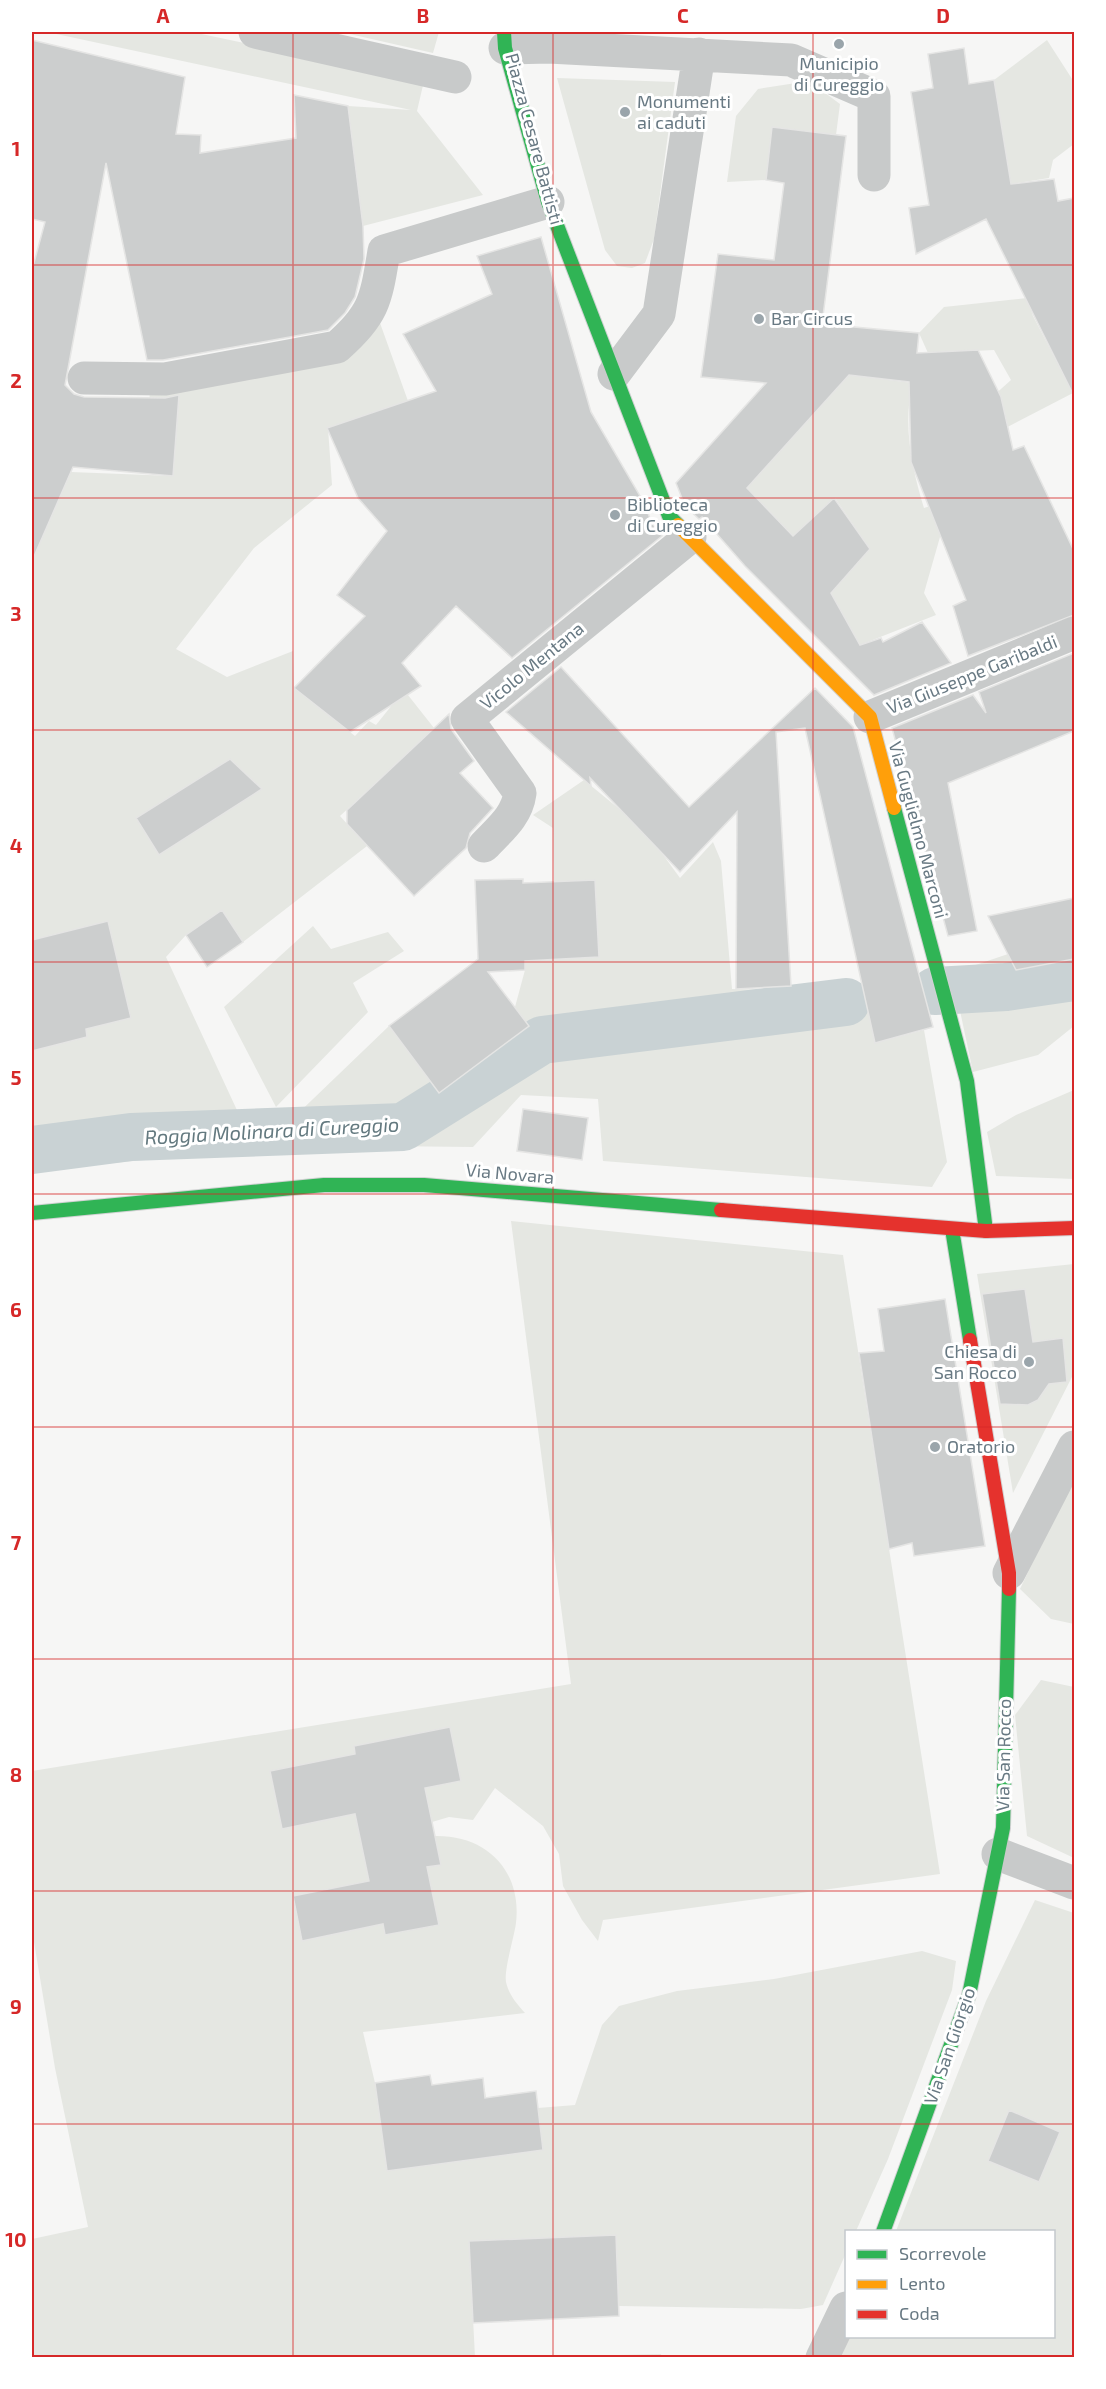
<svg xmlns="http://www.w3.org/2000/svg" width="1106" height="2389" font-family="'Exo 2',sans-serif">
	<style>
		.green { fill: #e5e7e2 }
		.lines { fill: none; stroke-linecap: round; stroke-linejoin: round }
		.canal { stroke: #c9d2d4; stroke-width: 48 }
		.building { fill: #cccece; stroke: #e5e5e4; stroke-width: 1.5 }
		.fast-casing { stroke: #d1d2d3; stroke-width: 16 }
		.slow-casing { stroke: #d1d2d3; stroke-width: 16 }
		.jam-casing { stroke: #d1d2d3; stroke-width: 16 }
		.street { stroke: #c8caca; stroke-width: 33 }
		.fast { stroke: #30b455; stroke-width: 14 }
		.slow { stroke: #ff9f0a; stroke-width: 14 }
		.jam { stroke: #e5322d; stroke-width: 14 }
		.grid { fill: none; stroke: #d62828; stroke-width: 1.5; stroke-opacity: 0.55 }
		.poi-dot { fill: #9aa5ab; stroke: #fff; stroke-width: 2 }
		.labels { text-anchor: middle; stroke-width: 6; stroke-linejoin: round; paint-order: stroke }
		.poi-label { font-size: 18px; fill: #687983; stroke: #fff; text-anchor: start }
		.street-label { font-size: 18px; fill: #687983; stroke: #fff }
		.water-label { font-size: 20px; font-style: italic; fill: #63797f; stroke: #fff }
		.neatline { fill: none; stroke: #d62828; stroke-width: 2 }
		.grid-label { font-size: 20px; text-anchor: middle; font-weight: bold; fill: #d62828 }
	</style>
	<rect width="100%" height="100%" fill="#f6f6f5"/>
	<path class="green" d="M 47,32 L 192,32 L 424,81 L 417,111 L 483,195 L 363,226 L 348,106 L 411,110 Z
		M 341,32 L 439,32 L 433,53 Z
		M 1047,40 L 1074,82 L 1074,144 L 1053,160 L 1049,178 L 1011,184 L 994,80 Z
		M 557,78 L 675,82 L 654,239 L 645,263 L 632,268 L 617,266 L 605,250 Z
		M 809,81 L 840,104 L 836,135 L 773,127 L 766,180 L 727,182 L 736,116 L 758,89 Z
		M 1027,298 L 1033,316 L 1073,393 L 996,433 L 992,397 L 1011,380 L 994,350 L 928,353 L 919,333 L 944,307 Z
		M 380,323 L 408,401 L 328,428 L 332,485 L 254,548 L 176,649 L 227,677 L 293,651 L 294,688 L 355,736 L 369,721 L 376,725 L 404,690 L 434,728 L 340,816 L 367,846 L 243,942 L 207,967 L 186,935 L 166,957 L 255,1149 L 32,1171 L 32,497 L 55,507 L 71,472 L 173,476 L 177,426 L 149,427 L 150,377 Z
		M 849,375 L 913,383 C 902,423 912,469 924,508 L 945,501 L 960,524 L 940,537 L 924,593 L 936,615 L 860,645 L 831,593 L 870,549 L 835,498 L 793,536 L 747,488 Z
		M 584,780 L 645,830 L 680,878 L 713,842 L 721,861 L 732,989 L 778,990 L 862,983 L 875,1043 L 924,1030 L 947,1162 L 932,1187 L 603,1161 L 598,1099 L 521,1095 L 473,1147 L 289,1145 L 287,1124 L 389,1026 L 439,1093 L 529,1026 L 515,1007 L 525,970 L 524,945 L 546,960 L 599,957 L 595,880 L 554,882 L 553,828 L 533,815 Z
		M 313,926 L 331,949 L 388,932 L 404,951 L 353,983 L 368,1012 L 276,1107 L 224,1007 Z
		M 1008,954 L 1017,970 L 1074,959 L 1074,1026 L 1038,1055 L 973,1072 L 952,973 Z
		M 1074,1090 L 1074,1179 L 996,1176 L 987,1132 L 1016,1115 Z
		M 511,1221 L 843,1255 L 940,1874 L 603,1920 L 598,1941 L 582,1920 L 563,1886 L 559,1854 L 543,1826 L 495,1788 L 473,1820 L 449,1817 L 432,1822 L 435,1836 C 487,1835 522,1871 516,1923 C 514,1938 504,1969 506,1982 C 509,1995 516,2003 525,2013 L 363,2032 L 375,2083 L 430,2075 L 432,2085 L 483,2078 L 486,2098 L 535,2091 L 538,2108 L 575,2105 L 602,2025 L 619,2006 L 677,1991 L 774,1979 L 922,1951 L 956,1961 L 952,1990 L 888,2159 L 856,2231 L 846,2232 L 846,2253 L 823,2305 L 801,2309 L 619,2306 L 616,2235 L 469,2241 L 475,2357 L 32,2357 L 32,2239 L 88,2227 L 55,2068 L 32,1930 L 32,1771 L 571,1684 Z
		M 1074,1264 L 1074,1373 L 1013,1493 L 977,1274 Z
		M 1074,1475 L 1074,1624 L 1051,1619 L 1020,1589 Z
		M 1041,1680 L 1074,1687 L 1074,1858 L 1027,1836 L 1015,1715 Z
		M 1035,1900 L 1074,1913 L 1074,2357 L 839,2358 L 848,2337 L 1054,2336 L 1054,2232 L 896,2231 L 986,2001 Z
		M 661,2354 L 662,2358 L 534,2357 Z"/>
	<g class="lines">
		<path class="canal" d="M 935,991 L 1006,987 L 1074,977
			M 32,1150 L 131,1137 L 403,1127 L 542,1040 L 846,1002"/>
	</g>
	<path class="building" d="M 32,40 L 185,77 L 176,134 L 201,135 L 200,153 L 296,138 L 294,95 L 348,106 L 363,226 L 364,259 L 355,297 L 345,313 L 328,330 L 163,360 L 147,360 L 106,163 L 65,385 L 74,394 L 84,397 L 165,398 L 179,395 L 173,476 L 73,467 L 32,561 L 32,270 L 45,222 L 32,219 Z
		M 964,48 L 969,84 L 994,80 L 1011,184 L 1054,179 L 1058,201 L 1074,198 L 1074,396 L 986,219 L 916,254 L 909,208 L 929,205 L 911,92 L 933,88 L 928,54 Z
		M 772,127 L 846,136 L 822,324 L 919,333 L 917,353 L 978,350 L 1001,397 L 1013,450 L 1024,446 L 1074,551 L 1074,615 L 968,656 L 953,606 L 966,600 L 911,462 L 909,382 L 849,375 L 747,488 L 793,536 L 834,498 L 870,549 L 831,593 L 860,645 L 881,638 L 883,642 L 922,622 L 951,663 L 874,695 L 745,566 L 702,517 L 699,519 L 685,506 L 676,483 L 766,383 L 701,377 L 718,254 L 774,260 L 784,183 L 766,180 Z
		M 541,237 L 591,412 L 643,501 L 652,523 L 662,536 L 512,658 L 456,606 L 402,663 L 421,686 L 350,732 L 294,688 L 365,616 L 337,595 L 387,531 L 358,498 L 327,428 L 436,391 L 403,334 L 492,294 L 477,256 Z
		M 1074,653 L 1074,731 L 948,783 L 977,931 L 948,936 L 892,728 L 973,695 L 986,713 L 979,692 Z
		M 561,667 L 689,807 L 815,688 L 853,727 L 933,1027 L 875,1043 L 805,728 L 776,732 L 791,986 L 736,989 L 737,812 L 680,872 L 590,778 L 591,786 L 506,712 Z
		M 449,714 L 451,729 L 474,761 L 460,773 L 493,808 L 470,833 L 466,848 L 414,896 L 347,824 L 347,810 Z
		M 230,759 L 262,789 L 159,855 L 136,818 Z
		M 523,879 L 523,883 L 595,880 L 599,957 L 525,961 L 525,970 L 488,972 L 529,1026 L 439,1093 L 389,1026 L 478,959 L 475,880 Z
		M 1074,898 L 1074,959 L 1016,970 L 988,916 Z
		M 222,910 L 243,942 L 207,967 L 186,935 Z
		M 108,921 L 131,1018 L 86,1029 L 87,1037 L 32,1051 L 32,940 Z
		M 523,1109 L 588,1118 L 582,1160 L 517,1151 Z
		M 1025,1289 L 1033,1342 L 1063,1338 L 1067,1382 L 1049,1384 L 1038,1400 L 1028,1405 L 1000,1404 L 982,1294 Z
		M 945,1299 L 985,1546 L 914,1556 L 912,1543 L 889,1549 L 859,1353 L 884,1351 L 878,1309 Z
		M 450,1727 L 461,1781 L 425,1788 L 441,1865 L 427,1867 L 439,1925 L 385,1935 L 383,1924 L 302,1941 L 293,1896 L 369,1881 L 355,1814 L 282,1829 L 270,1771 L 355,1754 L 354,1746 Z
		M 430,2075 L 432,2085 L 483,2078 L 485,2098 L 536,2091 L 543,2150 L 387,2171 L 375,2083 Z
		M 1009,2110 L 1060,2132 L 1039,2182 L 988,2161 Z
		M 616,2235 L 619,2316 L 473,2323 L 469,2241 Z"/>
	<g class="lines">
		<g class="fast-casing">
			<path id="fast" d="M 504,32 L 505,48 L 548,202 L 669,516 L 678,525
				M 894,808 L 967,1081 L 986,1231
				M 32,1213 L 324,1185 L 424,1185 L 721,1210
				M 952,1229 L 970,1340
				M 883,2232 L 969,1995 L 1003,1828 L 1009,1589"/>
		</g>
		<g class="slow-casing">
			<path id="slow" d="M 678,525 L 870,717 L 894,808"/>
		</g>
		<g class="jam-casing">
			<path id="jam" d="M 721,1210 L 986,1231 L 1074,1228
				M 970,1340 L 1009,1573 L 1009,1589"/>
		</g>
		<path class="street" d="M 255,32 L 455,77
			M 505,48 L 549,47 L 791,60 L 874,96 L 874,175
			M 614,374 L 659,314 L 699,54
			M 84,378 L 165,379 L 337,347 C 375,314 376,299 384,251 L 548,202
			M 870,717 L 1074,633
			M 484,846 C 500,829 517,816 520,793 L 467,719 L 690,537
			M 1009,1573 L 1074,1447
			M 998,1854 L 1074,1883
			M 822,2358 L 846,2308"/>
		<use href="#fast" class="fast"/>
		<use href="#slow" class="slow"/>
		<use href="#jam" class="jam"/>
	</g>
	<path class="grid" d="M 293,32 L 293,2358M 553,32 L 553,2358M 813,32 L 813,2358M 32,265 L 1074,265M 32,498 L 1074,498M 32,730 L 1074,730M 32,962 L 1074,962M 32,1194 L 1074,1194M 32,1427 L 1074,1427M 32,1659 L 1074,1659M 32,1891 L 1074,1891M 32,2124 L 1074,2124"/>
	<g class="poi-dot">
		<circle cx="839" cy="44" r="6"/>
		<circle cx="625" cy="112" r="6"/>
		<circle cx="759" cy="319" r="6"/>
		<circle cx="615" cy="515" r="6"/>
		<circle cx="1029" cy="1362" r="6"/>
		<circle cx="935" cy="1447" r="6"/>
	</g>
	<g class="labels">
		<g class="poi-label">
			<text x="839" y="70" text-anchor="middle">Municipio<tspan x="839" dy="21">di Cureggio</tspan></text>
			<text x="637" y="108">Monumenti<tspan x="637" dy="21">ai caduti</tspan></text>
			<text x="771" y="325">Bar Circus</text>
			<text x="627" y="511">Biblioteca<tspan x="627" dy="21">di Cureggio</tspan></text>
			<text x="1017" y="1358" text-anchor="end">Chiesa di<tspan x="1017" dy="21">San Rocco</tspan></text>
			<text x="947" y="1453">Oratorio</text>
		</g>
		<g class="street-label">
			<text transform="translate(534 139) rotate(75)" y="6">Piazza Cesare Battisti</text>
			<text transform="translate(532 666) rotate(-39)" y="6">Vicolo Mentana</text>
			<text transform="translate(972 675) rotate(-22)" y="6">Via Giuseppe Garibaldi</text>
			<text transform="translate(918 830) rotate(75)" y="6">Via Guglielmo Marconi</text>
			<text transform="translate(510 1174) rotate(5)" y="6">Via Novara</text>
			<text transform="translate(1004 1755) rotate(-89)" y="6">Via San Rocco</text>
			<text transform="translate(950 2046) rotate(-71)" y="6">Via San Giorgio</text>
		</g>
		<g class="water-label">
			<text transform="translate(272 1131) rotate(-3)" y="7">Roggia Molinara di Cureggio</text>
		</g>
	</g>
	<rect width="1106" height="2389" fill="none" stroke="#ffffff" stroke-width="66"/>
	<rect x="845" y="2230" width="210" height="108" fill="#ffffff" stroke="#c3c9cd" stroke-width="1.5"/>
	<rect x="857" y="2250" width="30" height="9" fill="#30b455" stroke="#c3c9cd" stroke-width="1.5"/>
	<text x="899" y="2260" font-size="18" fill="#687983">Scorrevole</text>
	<rect x="857" y="2280" width="30" height="9" fill="#ff9f0a" stroke="#c3c9cd" stroke-width="1.5"/>
	<text x="899" y="2290" font-size="18" fill="#687983">Lento</text>
	<rect x="857" y="2310" width="30" height="9" fill="#e5322d" stroke="#c3c9cd" stroke-width="1.5"/>
	<text x="899" y="2320" font-size="18" fill="#687983">Coda</text>
	<rect x="33" y="33" width="1040" height="2323" class="neatline"/>
	<g class="grid-label">
		<text x="163" y="23">A</text>
		<text x="423" y="23">B</text>
		<text x="683" y="23">C</text>
		<text x="943" y="23">D</text>
		<text x="16" y="156">1</text>
		<text x="16" y="388">2</text>
		<text x="16" y="621">3</text>
		<text x="16" y="853">4</text>
		<text x="16" y="1085">5</text>
		<text x="16" y="1317">6</text>
		<text x="16" y="1550">7</text>
		<text x="16" y="1782">8</text>
		<text x="16" y="2014">9</text>
		<text x="16" y="2247">10</text>
	</g>
</svg>
